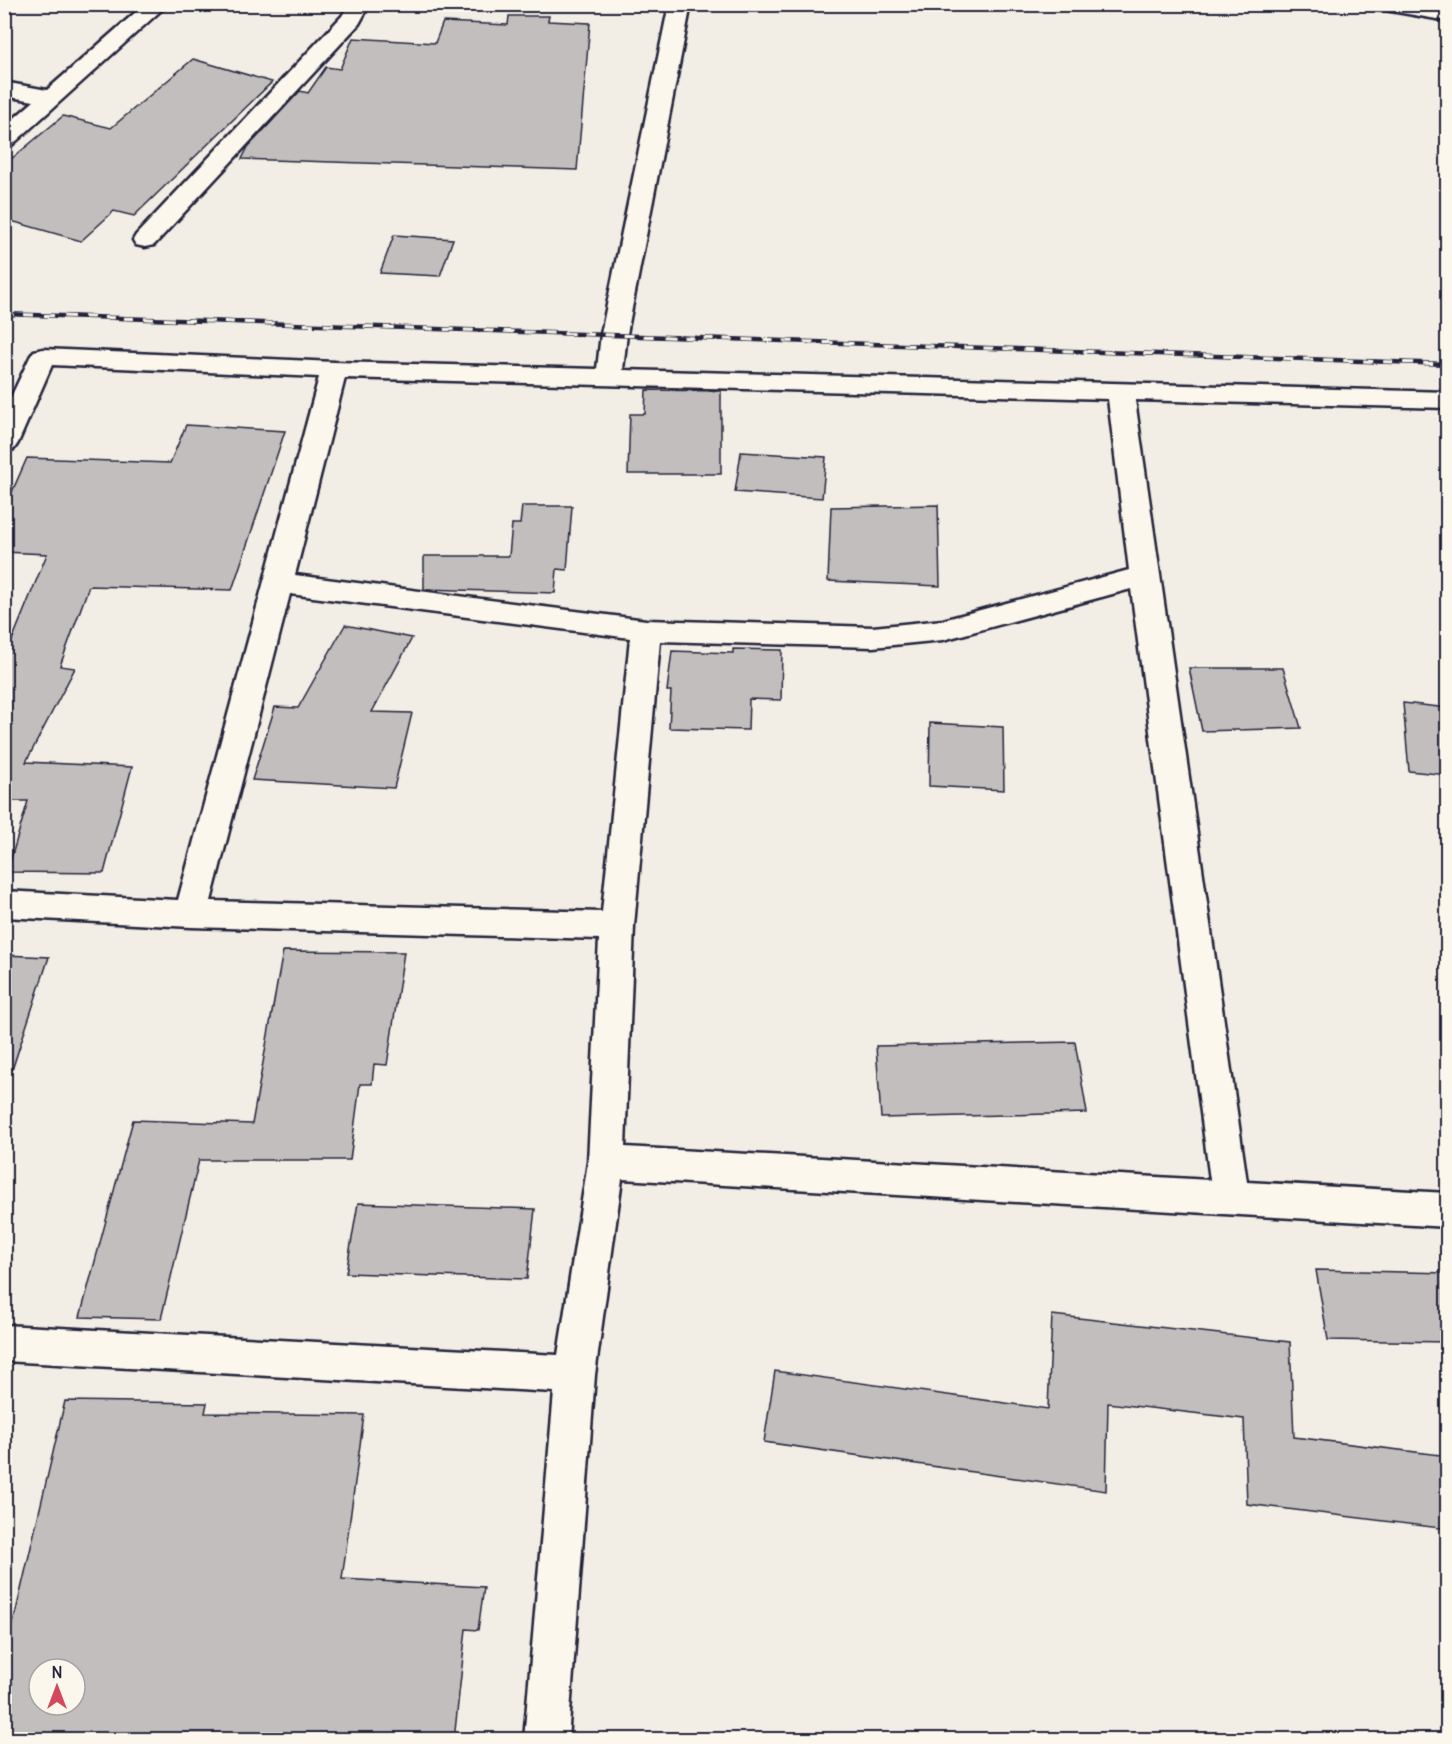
<svg xmlns="http://www.w3.org/2000/svg" width="1452" height="1744" font-family="Delius,sans-serif">
	<style>
		.building { fill: #c2bebe; stroke: #22223b; stroke-width: 1.5; fill-rule: evenodd }
		.lines { fill: none; stroke-linecap: round; stroke-linejoin: round }
		.minor-casing { stroke: #22223b; stroke-width: 5 }
		.minor { fill: #fbf7ec; fill-rule: evenodd }
		.rail-casing { stroke: #22223b; stroke-width: 4.5 }
		.rail { stroke: #fbf7ec; stroke-width: 3; stroke-dasharray: 10; stroke-linecap: butt }
	</style>
	<rect width="100%" height="100%" fill="#f2eee5"/>
	<filter id="ink" filterUnits="userSpaceOnUse"><feTurbulence type="fractalNoise" baseFrequency=".0167" numOctaves="2"/><feDisplacementMap in="SourceGraphic" scale="12" xChannelSelector="R" yChannelSelector="G"/><feConvolveMatrix kernelMatrix="1 2 1 2 8 2 1 2 1" color-interpolation-filters="sRGB"/></filter>
	<g filter="url(#ink)">
		<path class="building" d="M 509,16 L 549,16 L 548,21 L 590,23 L 577,170 L 242,159 L 248,147 L 300,91 L 308,93 L 326,67 L 340,69 L 353,38 L 435,43 L 443,22 L 508,25 Z
			M 193,59 L 272,82 L 134,216 L 114,211 L 81,241 L 4,219 L 4,165 L 63,116 L 111,128 Z
			M 394,235 L 453,239 L 440,276 L 380,273 Z
			M 646,390 L 721,391 L 721,474 L 628,474 L 630,414 L 645,414 Z
			M 186,425 L 285,431 L 232,590 L 89,586 L 60,666 L 75,668 L 26,762 L 132,767 L 104,873 L 7,872 L 28,801 L 6,801 L 4,804 L 4,660 L 47,554 L 4,552 L 4,510 L 27,458 L 170,463 Z
			M 741,452 L 826,457 L 822,498 L 735,492 Z
			M 938,505 L 940,586 L 828,581 L 831,507 Z
			M 522,506 L 572,506 L 567,570 L 557,569 L 555,593 L 424,589 L 424,556 L 509,556 L 512,524 L 520,524 Z
			M 345,625 L 412,638 L 372,712 L 412,713 L 394,788 L 252,780 L 275,707 L 298,708 Z
			M 733,649 L 782,650 L 781,700 L 749,699 L 748,730 L 669,728 L 671,691 L 667,691 L 672,651 L 733,653 Z
			M 1189,668 L 1283,668 L 1301,728 L 1202,731 Z
			M 1403,703 L 1448,708 L 1448,775 L 1409,771 Z
			M 930,723 L 1003,727 L 1004,790 L 929,786 Z
			M 283,951 L 404,952 L 387,1065 L 374,1064 L 372,1084 L 360,1084 L 350,1160 L 199,1160 L 161,1319 L 80,1317 L 133,1120 L 252,1124 Z
			M 4,955 L 49,957 L 12,1070 L 4,1068 Z
			M 1075,1042 L 1087,1113 L 881,1118 L 876,1046 Z
			M 358,1203 L 535,1209 L 527,1279 L 346,1273 Z
			M 1316,1270 L 1448,1273 L 1448,1342 L 1328,1340 Z
			M 1052,1315 L 1290,1342 L 1294,1437 L 1448,1456 L 1448,1529 L 1247,1504 L 1244,1419 L 1108,1403 L 1106,1491 L 764,1442 L 775,1371 L 1048,1409 Z
			M 65,1401 L 207,1403 L 205,1413 L 364,1415 L 342,1579 L 484,1587 L 478,1630 L 466,1629 L 454,1740 L 4,1740 L 4,1643 L 9,1624 L 13,1624 ZM 39,1669 L 75,1669 L 75,1705 L 39,1705 Z"/>
		<g class="lines">
			<g class="minor-casing">
				<path id="minor" d="M 145,4 L 168,4 L 12,145 L 4,147 L 4,127 L 34,101 L 4,96 L 4,82 L 47,90 Z
					M 349,4 L 370,4 L 359,24 L 154,245 L 145,247 L 136,245 L 133,240 L 136,235 L 342,16 Z
					M 669,4 L 691,4 L 627,334 L 623,370 L 1448,392 L 1448,408 L 1135,400 L 1247,1182 L 1448,1193 L 1448,1227 L 622,1179 L 595,1375 L 568,1740 L 524,1740 L 554,1392 L 4,1361 L 4,1325 L 558,1355 L 588,1162 L 599,939 L 191,927 L 4,917 L 4,891 L 178,900 L 319,377 L 52,365 L 18,443 L 14,449 L 4,452 L 4,412 L 30,357 L 34,351 L 43,349 L 334,362 L 597,369 L 601,334 ZM 345,378 L 1108,399 L 1129,570 L 943,620 L 873,627 L 646,620 L 295,575 ZM 1131,589 L 1210,1180 L 625,1147 L 634,926 L 660,641 L 873,647 L 943,640 ZM 290,594 L 630,638 L 602,912 L 211,901 Z
					M 1375,4 L 1425,4 L 1448,8 L 1448,21 L 1385,10 L 1377,9 Z"/>
			</g>
			<use href="#minor" class="minor"/>
			<g class="rail-casing">
				<path id="rail" d="M 4,314 L 1448,364"/>
			</g>
			<use href="#rail" class="rail"/>
		</g>
	</g>
	<rect width="1452" height="1744" fill="none" stroke="#fbf7ec" stroke-width="24"/>
	<rect x="12" y="12" width="1428" height="1720" fill="none" stroke="#22223b" stroke-width="2" filter="url(#ink)"/>
	<g transform="translate(57 1687)"><circle r="28" fill="#fbf7ec" stroke="#a4a2a5" stroke-width="1.5"/>
	<path d="M0-4.5L10 22L0 15L-10 22Z" fill="#d1495b"/>
	<text y="-9" font-size="16" font-weight="bold" text-anchor="middle" fill="#22223b">N</text>
	</g>
</svg>
